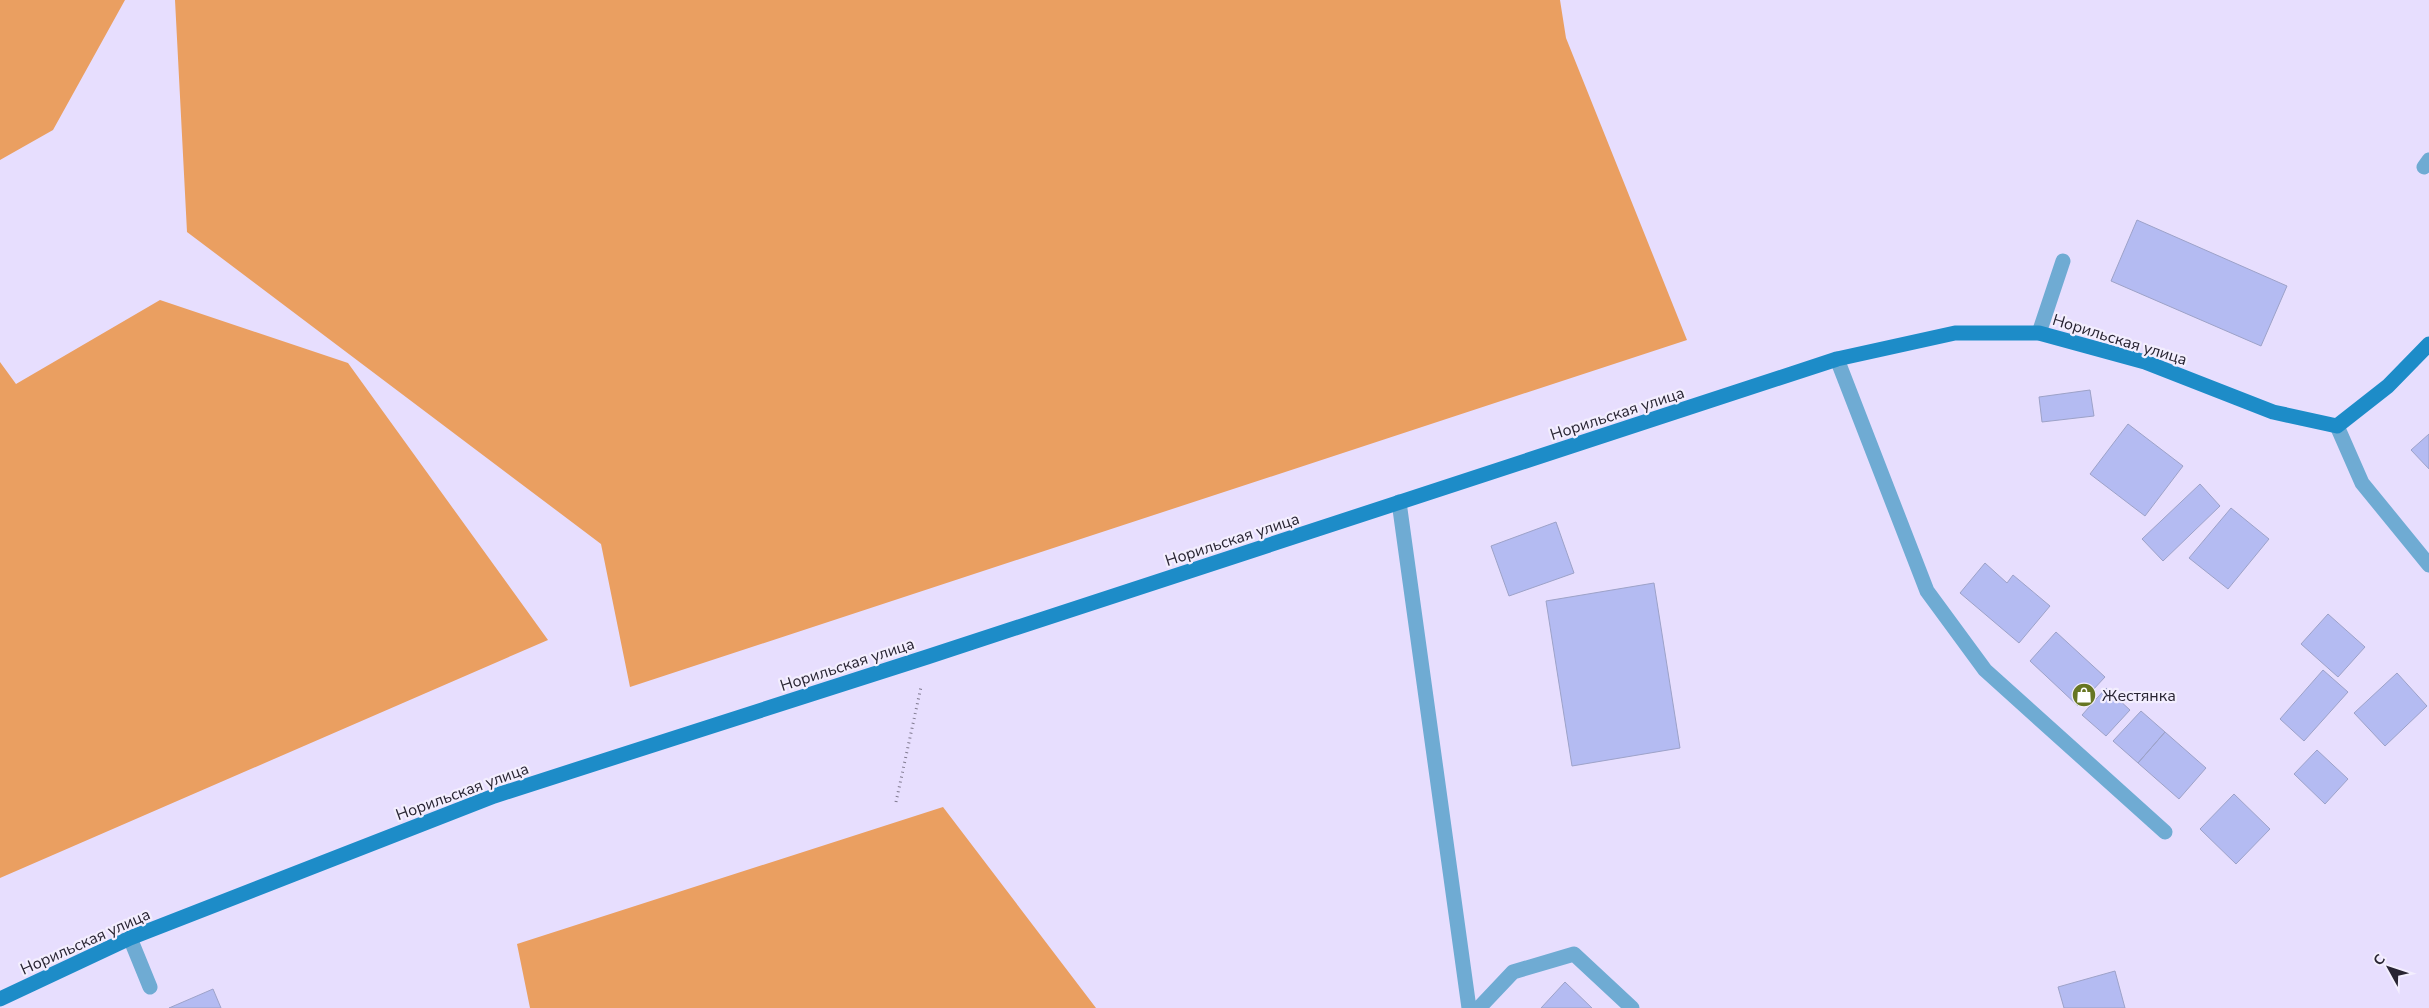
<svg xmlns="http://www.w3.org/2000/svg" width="2429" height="1008" font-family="'Nunito Sans',sans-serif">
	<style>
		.green { fill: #ea9f61 }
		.building { fill: #b4bbf2; stroke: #9da2c8 }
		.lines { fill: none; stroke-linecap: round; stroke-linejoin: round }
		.path { stroke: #807a90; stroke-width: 3; stroke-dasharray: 1 4; stroke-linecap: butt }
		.service { stroke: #6fabd3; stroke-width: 15 }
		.minor { stroke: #6fabd3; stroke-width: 15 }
		.secondary { stroke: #1d8cc8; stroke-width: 15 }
		.labels { text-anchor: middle; stroke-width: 4.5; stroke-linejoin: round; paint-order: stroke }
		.street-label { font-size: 16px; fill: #282432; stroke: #f3eefe }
		.poi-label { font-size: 16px; fill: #282432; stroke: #f3eefe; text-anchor: start }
	</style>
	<rect width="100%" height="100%" fill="#e7defe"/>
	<path class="green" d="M 0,0 L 125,0 L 53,130 L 0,160 Z
		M 175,0 L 1560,0 L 1566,38 L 1687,340 L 630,687 L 601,544 L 187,232 Z
		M 160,300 L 348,363 L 548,640 L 0,878 L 0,362 L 16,384 Z
		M 943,807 L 1096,1008 L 530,1008 L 517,944 Z"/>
	<path class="building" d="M 2137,220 L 2287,286 L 2261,346 L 2111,281 Z
		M 2090,390 L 2094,416 L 2042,422 L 2039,397 Z
		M 2128,424 L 2183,466 L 2145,516 L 2090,474 Z
		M 2429,434 L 2429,469 L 2411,450 Z
		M 2200,484 L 2220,506 L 2163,561 L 2142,539 Z
		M 2231,508 L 2269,539 L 2228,589 L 2189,558 Z
		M 1556,522 L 1574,573 L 1509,596 L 1491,546 Z
		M 1985,563 L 2007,583 L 2013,575 L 2050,606 L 2019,643 L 1960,593 Z
		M 1654,583 L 1680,748 L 1572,766 L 1546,601 Z
		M 2328,614 L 2365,647 L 2338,677 L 2301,644 Z
		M 2056,632 L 2105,677 L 2078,706 L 2030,661 Z
		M 2323,670 L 2348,692 L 2304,741 L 2280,719 Z
		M 2397,673 L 2427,706 L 2385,746 L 2354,713 Z
		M 2106,688 L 2130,710 L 2106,736 L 2082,715 Z
		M 2141,711 L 2165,732 L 2138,763 L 2113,741 Z
		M 2165,732 L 2206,768 L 2179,799 L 2138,763 Z
		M 2317,750 L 2348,779 L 2325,804 L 2294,774 Z
		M 2234,794 L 2270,829 L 2236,864 L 2200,829 Z
		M 2115,971 L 2125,1008 L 2064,1008 L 2058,987 Z
		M 1565,982 L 1592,1008 L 1541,1008 Z
		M 213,989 L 221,1008 L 169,1008 Z"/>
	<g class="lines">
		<path class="path" d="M 896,802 L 921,687"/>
		<path class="service" d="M 2424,167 L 2429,160
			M 2039,333 L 2063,261
			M 1837,359 L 1927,591 L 1985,670 L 2165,832
			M 1399,502 L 1469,1008
			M 130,938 L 150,987
			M 1479,1008 L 1513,972 L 1574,954 L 1632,1008"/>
		<path class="minor" d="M 2337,426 L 2362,483 L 2429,565"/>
		<path class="secondary" d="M 0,999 L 130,938 L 494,796 L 927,657 L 1837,359 L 1955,333 L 2039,333 L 2145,362 L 2273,412 L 2337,426 L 2388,386 L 2429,344"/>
	</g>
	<defs>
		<g id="shop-disc" transform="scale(1.25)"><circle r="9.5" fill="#677623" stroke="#f3eefe"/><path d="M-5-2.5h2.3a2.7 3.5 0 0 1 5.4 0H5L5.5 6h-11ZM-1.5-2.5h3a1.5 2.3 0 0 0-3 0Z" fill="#fff"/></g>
	</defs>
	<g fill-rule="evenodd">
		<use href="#shop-disc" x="2084" y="695"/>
	</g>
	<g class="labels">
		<g class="street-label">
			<text transform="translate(2120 339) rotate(17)" y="6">Норильская улица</text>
			<text transform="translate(1617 413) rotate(-18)" y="6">Норильская улица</text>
			<text transform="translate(1232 539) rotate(-18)" y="6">Норильская улица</text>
			<text transform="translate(847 664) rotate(-18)" y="6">Норильская улица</text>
			<text transform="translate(462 791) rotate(-20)" y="6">Норильская улица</text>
			<text transform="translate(85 941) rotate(-24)" y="6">Норильская улица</text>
		</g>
		<g class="poi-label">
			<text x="2102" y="701">Жестянка</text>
		</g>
	</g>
	<g transform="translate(2389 968) rotate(310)" stroke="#f3eefe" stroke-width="4" paint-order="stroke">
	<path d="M0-4L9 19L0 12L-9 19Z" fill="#282432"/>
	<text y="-8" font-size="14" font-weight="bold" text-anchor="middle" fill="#282432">С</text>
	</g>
</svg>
